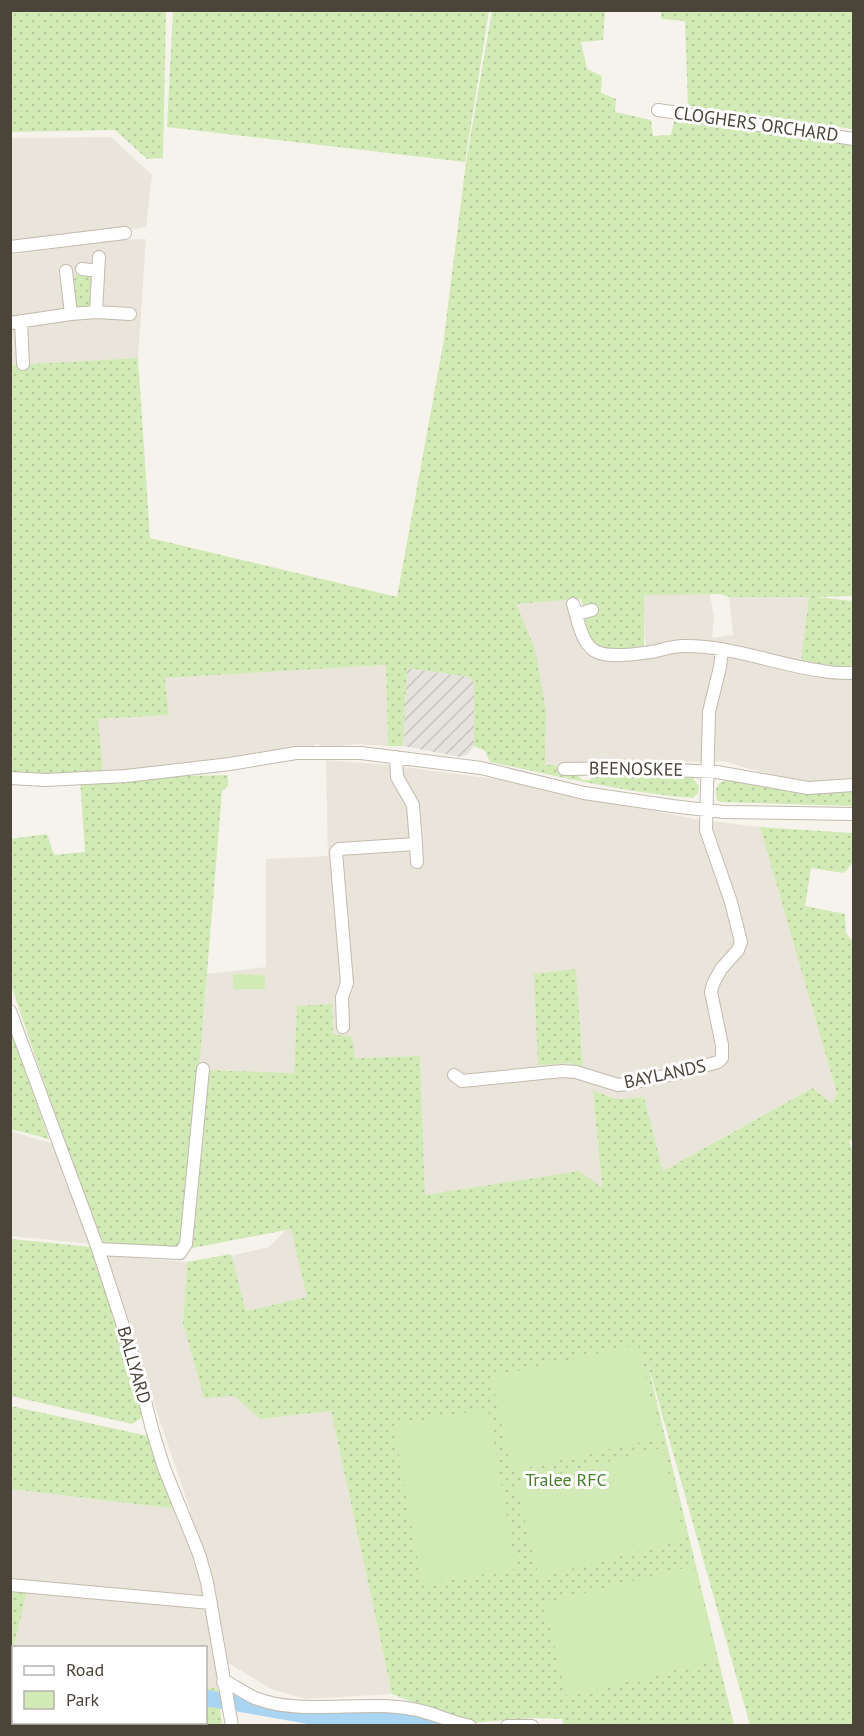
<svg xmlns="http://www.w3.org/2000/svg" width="864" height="1736" font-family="'PT Sans',sans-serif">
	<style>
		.residential { fill: #eae5da; fill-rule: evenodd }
		.industrial { fill: url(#industrial-furrows) }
		.green { fill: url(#green-dots) }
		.pitch { fill: #d2eab5 }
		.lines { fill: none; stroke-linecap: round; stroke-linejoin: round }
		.river { stroke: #a9d4f2; stroke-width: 16 }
		.minor-casing { stroke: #c2bbae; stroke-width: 14 }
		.minor { stroke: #fff; stroke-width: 12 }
		.labels { text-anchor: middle; stroke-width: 6; stroke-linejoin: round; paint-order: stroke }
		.street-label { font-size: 18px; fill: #4b4439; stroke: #fff }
		.park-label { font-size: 18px; fill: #4a7f2a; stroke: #fff }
	</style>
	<defs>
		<pattern id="industrial-furrows" width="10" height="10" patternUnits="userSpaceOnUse" patternTransform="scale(1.5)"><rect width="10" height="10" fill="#e6e2dd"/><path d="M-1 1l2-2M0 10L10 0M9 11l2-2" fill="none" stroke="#c7c3be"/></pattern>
		<pattern id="green-dots" width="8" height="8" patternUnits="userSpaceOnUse" patternTransform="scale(1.5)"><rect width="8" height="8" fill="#d2eab5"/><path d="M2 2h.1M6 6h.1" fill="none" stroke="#b6ca9c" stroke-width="1.8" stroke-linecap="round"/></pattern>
	</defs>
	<rect width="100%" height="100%" fill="#f6f3ec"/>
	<path class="residential" d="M 111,137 L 152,175 L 146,227 L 11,246 L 10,138 Z
		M 146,239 L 138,358 L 11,365 L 11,255 L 114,240 Z
		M 666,593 L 710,594 L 714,618 L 712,638 L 733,635 L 729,597 L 809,597 L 801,660 L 798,669 L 848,679 L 853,677 L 853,778 L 821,782 L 785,779 L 723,761 L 545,765 L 546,710 L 516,604 L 568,600 L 583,652 L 601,659 L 646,657 L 643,595 Z
		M 386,665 L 388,746 L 357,744 L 327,747 L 316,744 L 312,748 L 251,757 L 103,772 L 98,719 L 168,715 L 164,678 Z
		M 326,760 L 389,765 L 502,780 L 695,819 L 760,827 L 837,1094 L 832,1104 L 811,1088 L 663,1171 L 644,1097 L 617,1099 L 593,1091 L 602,1189 L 580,1172 L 425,1195 L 420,1056 L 354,1058 L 333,1034 L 297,1006 L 294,1073 L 199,1071 L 207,974 L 266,967 L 266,859 L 328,856 ZM 576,969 L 583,1067 L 570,1063 L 538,1065 Z
		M 10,1131 L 54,1144 L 91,1244 L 11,1236 Z
		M 288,1228 L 291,1228 L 308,1297 L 246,1311 L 231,1256 L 269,1247 Z
		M 104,1255 L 187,1262 L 183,1323 L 234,1396 L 261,1419 L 331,1411 L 392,1694 L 305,1699 L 271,1689 L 230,1664 L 215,1658 L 218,1689 L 206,1687 L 206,1648 L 20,1647 L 14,1645 L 27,1592 L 11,1590 L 11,1489 L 177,1509 L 191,1513 Z"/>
	<path class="industrial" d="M 407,668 L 470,677 L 474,683 L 474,746 L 467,755 L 460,757 L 403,746 Z"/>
	<path class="green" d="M 10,11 L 166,11 L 163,158 L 147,159 L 115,130 L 11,132 Z
		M 173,11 L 489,11 L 465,162 L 167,127 Z
		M 492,11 L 605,11 L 603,40 L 581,42 L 587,69 L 602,76 L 601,93 L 616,99 L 615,112 L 651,120 L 653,136 L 671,135 L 674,121 L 683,117 L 853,143 L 853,596 L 817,597 L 853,601 L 853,664 C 840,673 815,663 801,660 L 809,597 L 729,597 L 720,594 L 644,595 L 644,646 C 626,649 595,657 588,633 C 587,627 584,621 586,614 L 597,612 L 595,604 L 583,606 L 581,599 L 516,604 L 535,649 L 546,710 L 545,765 L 557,765 L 557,772 L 575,772 L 582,780 L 590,780 L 594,773 L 691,776 L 699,786 L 698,793 L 693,798 C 625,793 558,776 490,762 L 485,751 L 474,746 L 474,683 L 470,677 L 407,668 L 403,746 L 388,746 L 386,665 L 165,678 L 169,715 L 98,719 L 103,772 L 11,774 L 11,365 L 138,358 L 150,538 L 397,597 L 443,345 L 466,162 Z
		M 661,11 L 853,11 L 853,129 L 688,106 L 685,21 L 661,19 Z
		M 80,274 L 93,275 L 93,281 L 91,283 L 89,296 L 93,300 L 88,307 L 76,306 L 71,279 L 75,279 L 75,275 Z
		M 228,775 L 228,786 L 222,791 L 199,1070 L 294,1073 L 297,1006 L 332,1004 L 333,1034 L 352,1037 L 355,1058 L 420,1056 L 425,1195 L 580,1171 L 602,1188 L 593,1091 L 617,1099 L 644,1097 L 663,1171 L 812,1088 L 832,1103 L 837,1094 L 760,827 L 852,833 C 853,851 858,859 844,873 L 811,868 L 805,906 L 845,914 L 846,933 L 853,942 L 854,1140 L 849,1141 L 854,1155 L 853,1725 L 750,1725 L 647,1361 L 734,1725 L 564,1726 L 562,1719 L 534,1718 L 468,1723 L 392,1694 L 331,1411 L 260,1419 L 234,1396 L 204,1398 L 183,1323 L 187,1262 L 231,1254 L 246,1311 L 307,1297 L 291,1229 L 182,1250 L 101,1251 L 11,985 L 10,839 L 47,834 L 54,855 L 85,852 L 80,779 Z
		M 735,778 C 774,785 814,797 853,790 L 853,806 L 720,802 L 717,800 C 713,784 720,781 735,778 Z
		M 576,969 L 583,1068 L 570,1063 L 538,1065 L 534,974 Z
		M 11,1026 L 49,1139 L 11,1129 Z
		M 11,1239 L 92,1247 L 146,1415 L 132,1424 L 11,1396 Z
		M 11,1406 L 148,1436 L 177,1509 L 11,1489 Z
		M 11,1590 L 27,1592 L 14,1645 L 20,1647 L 14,1648 L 14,1722 L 206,1722 L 206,1687 L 218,1689 L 222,1725 L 11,1726 Z"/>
	<path class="pitch" d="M 233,974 L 265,975 L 265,989 L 233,989 Z
		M 638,1344 L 660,1438 L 512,1471 L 491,1377 Z
		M 488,1409 L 516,1569 L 422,1585 L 394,1425 Z
		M 662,1448 L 685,1540 L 539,1577 L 516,1485 Z
		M 693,1566 L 717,1660 L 567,1697 L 544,1603 Z"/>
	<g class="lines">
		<path class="river" d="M 10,1654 L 14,1657
			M 206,1698 L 315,1717 L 415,1718 L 448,1726"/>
		<g class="minor-casing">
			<path id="minor" d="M 658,110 L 854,139
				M 10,247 L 125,233
				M 82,269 L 98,271
				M 66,271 L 71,314
				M 96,312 L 99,257
				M 21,321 L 23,364
				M 10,323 L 71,314 L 96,312 L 130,314
				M 573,604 C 578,619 581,645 597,652 C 610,658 637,654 651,652 C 662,650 672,646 683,646 C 731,645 776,665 823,671 C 832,673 841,673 850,673 L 854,672
				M 577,614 L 592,610
				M 564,769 L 631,768 L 717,772 L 808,788 L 854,785
				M 10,778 L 45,780 L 126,776 L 230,764 L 296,753 L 361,753 L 481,768 L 584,793 L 672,806 L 724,812 L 854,814
				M 416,844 L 417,862
				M 10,1011 L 98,1249 L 137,1369 L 152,1429 L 164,1468 L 199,1554 L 207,1582 L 232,1726
				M 343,1027 L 342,997 L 347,983 L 336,852 L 339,849 L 416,844 L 413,805 L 397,777 L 396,757
				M 454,1075 L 462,1081 L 562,1071 L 576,1072 L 618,1085 L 627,1084 L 679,1073 L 718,1062 L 722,1058 L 722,1045 L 711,992 L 713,984 L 721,969 L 738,950 L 741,942 L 731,902 L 706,830 L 709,712 L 720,667 L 722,649
				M 98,1249 L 180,1253 L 186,1244 L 203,1069
				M 10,1585 L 211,1603
				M 223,1682 L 227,1682 C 236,1687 246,1694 255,1698 C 298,1716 364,1700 412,1709 C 432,1712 450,1722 470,1726
				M 507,1726 L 532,1726"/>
		</g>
		<use href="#minor" class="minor"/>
	</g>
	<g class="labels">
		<g class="street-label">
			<text transform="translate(756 124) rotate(8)" y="6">CLOGHERS ORCHARD</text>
			<text transform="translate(636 769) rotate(1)" y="6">BEENOSKEE</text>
			<text transform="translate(665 1074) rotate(-12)" y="6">BAYLANDS</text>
			<text transform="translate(134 1365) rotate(74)" y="6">BALLYARD</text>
		</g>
		<g class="park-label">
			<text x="566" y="1486">Tralee RFC</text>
		</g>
	</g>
	<rect width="864" height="1736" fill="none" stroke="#4b4439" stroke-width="24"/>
	<rect x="12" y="1646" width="195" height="78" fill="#ffffff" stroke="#b7b4b0" stroke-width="1.5"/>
	<rect x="24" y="1666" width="30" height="9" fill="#ffffff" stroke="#b7b4b0" stroke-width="1.5"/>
	<text x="66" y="1676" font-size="18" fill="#4b4439">Road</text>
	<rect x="24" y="1691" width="30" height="18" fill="#d2eab5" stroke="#b7b4b0" stroke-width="1.5"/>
	<text x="66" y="1706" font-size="18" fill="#4b4439">Park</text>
</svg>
